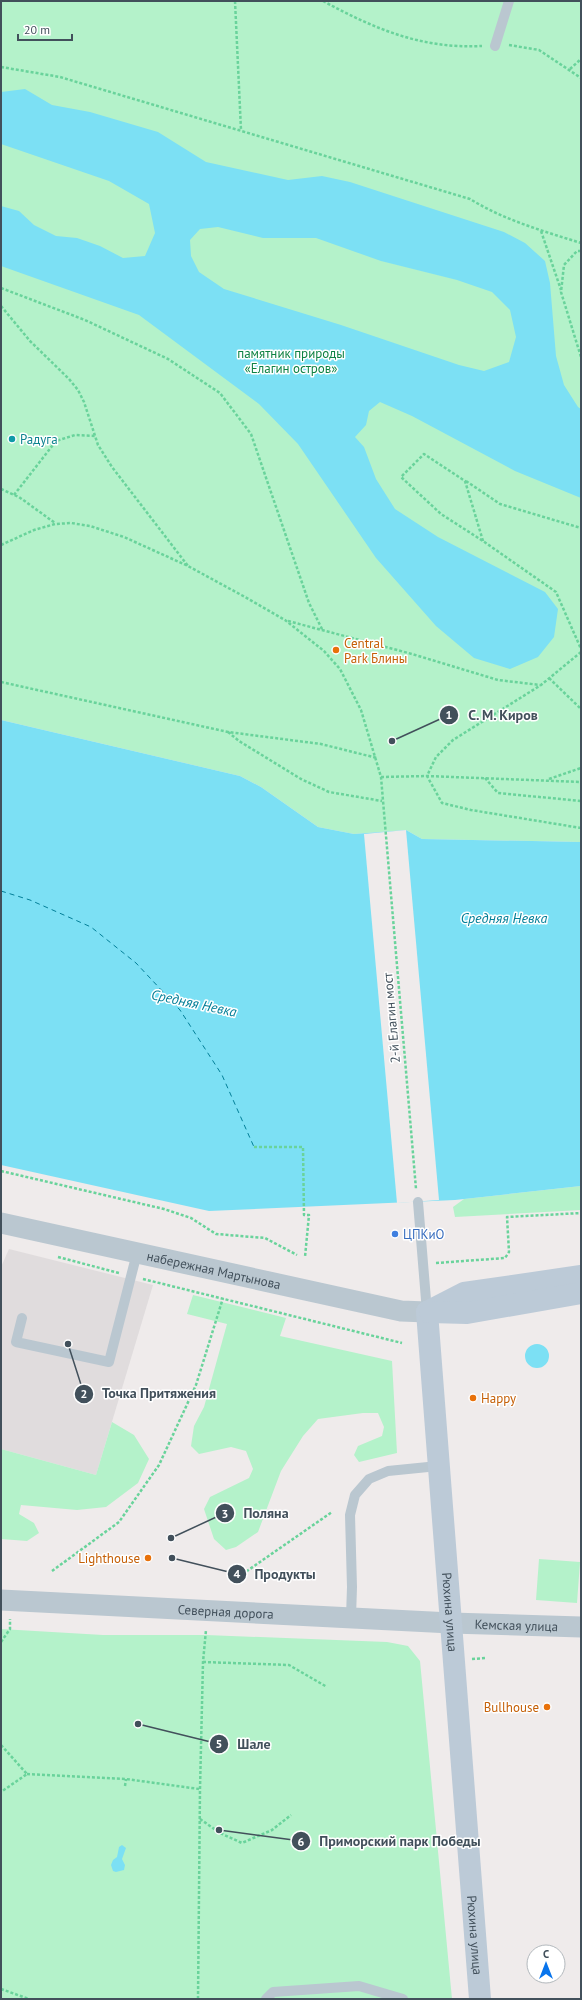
<svg xmlns="http://www.w3.org/2000/svg" width="582" height="2000" font-family="'PT Sans',sans-serif">
	<style>
		.education { fill: #e0dcdd }
		.green { fill: #b4f2ca }
		.water { fill: #7ce0f4; fill-rule: evenodd }
		.pier { fill: #efebeb }
		.lines { fill: none; stroke-linecap: round; stroke-linejoin: round }
		.ferry { stroke: #037f98; stroke-width: 1; stroke-dasharray: 5 4; stroke-linecap: butt }
		.path { stroke: #69d39b; stroke-width: 2.5; stroke-dasharray: 3 2; stroke-linecap: butt }
		.lane { stroke: #bac7d0; stroke-width: 10 }
		.street { stroke: #bac7d0; stroke-width: 21 }
		.secondary { stroke: #bccad7; stroke-width: 22 }
		.culture-dot { fill: #0f9aa8; stroke: #fff; stroke-width: 1.5 }
		.food-dot { fill: #e8710a; stroke: #fff; stroke-width: 1.5 }
		.shop-dot { fill: #3f7fe0; stroke: #fff; stroke-width: 1.5 }
		.labels { text-anchor: middle; stroke-width: 3; stroke-linejoin: round; paint-order: stroke }
		.park-label { font-size: 13px; fill: #0e8243; stroke: #fff }
		.culture-label { font-size: 13px; fill: #0d838f; stroke: #fff; text-anchor: start }
		.food-label { font-size: 13px; fill: #c56008; stroke: #fff; text-anchor: start }
		.street-label { font-size: 13px; fill: #42505b; stroke: #fff }
		.shop-label { font-size: 13px; fill: #366cbe; stroke: #fff; text-anchor: start }
		.water-label { font-size: 14px; font-style: italic; fill: #037f98; stroke: #fff }
		.leader { fill: none; stroke: #42505b; stroke-width: 1.5 }
		.callout-dot { fill: #42505b; stroke: #fff; stroke-width: 1.5 }
		.mark-label { font-size: 12px; text-anchor: middle; font-weight: bold; fill: #fff }
		.callout-label { font-size: 14px; text-anchor: middle; font-weight: bold; fill: #42505b; stroke: #fff; stroke-width: 3; stroke-linejoin: round; paint-order: stroke }
	</style>
	<rect width="100%" height="100%" fill="#efebeb"/>
	<path class="education" d="M 9,1249 L 153,1285 L 96,1475 L 1,1449 L 1,1267 Z"/>
	<path class="green" d="M 1,1 L 581,1 L 581,842 L 422,839 L 406,830 L 354,834 L 318,827 L 261,787 L 240,776 L 1,720 Z
		M 581,1186 L 581,1210 L 455,1217 L 453,1207 L 464,1199 Z
		M 193,1295 L 286,1318 L 280,1336 L 392,1361 L 397,1453 L 359,1462 L 354,1455 L 358,1446 L 382,1436 L 384,1427 L 378,1413 L 363,1413 L 318,1419 L 303,1436 L 281,1471 L 258,1532 L 236,1547 L 226,1550 L 214,1539 L 204,1509 L 210,1497 L 249,1478 L 253,1469 L 246,1451 L 231,1447 L 199,1454 L 191,1446 L 194,1426 L 204,1407 L 227,1324 L 187,1314 Z
		M 112,1422 L 134,1435 L 149,1459 L 138,1483 L 106,1507 L 77,1510 L 21,1505 L 19,1514 L 34,1523 L 39,1533 L 27,1541 L 1,1539 L 1,1449 L 96,1475 Z
		M 539,1559 L 580,1562 L 577,1603 L 536,1600 Z
		M 1,1629 L 103,1635 L 206,1635 L 387,1642 L 408,1646 L 420,1661 L 452,1999 L 1,1999 Z"/>
	<path class="water" d="M 25,89 L 52,105 L 90,112 L 158,132 L 206,162 L 288,180 L 322,176 L 350,182 L 504,232 L 525,243 L 545,261 L 550,283 L 556,356 L 564,385 L 578,407 L 581,409 L 581,498 L 515,471 L 412,416 L 380,402 L 369,411 L 366,425 L 355,437 L 364,447 L 376,479 L 395,509 L 438,537 L 545,592 L 558,609 L 554,637 L 538,657 L 510,669 L 474,658 L 436,626 L 376,558 L 298,444 L 259,404 L 139,315 L 1,266 L 1,206 L 19,211 L 34,225 L 56,236 L 77,238 L 100,246 L 123,258 L 145,256 L 155,233 L 149,204 L 109,181 L 1,144 L 1,92 ZM 218,227 L 263,238 L 316,238 L 381,261 L 457,280 L 492,292 L 510,310 L 516,337 L 509,362 L 484,371 L 459,365 L 341,325 L 224,289 L 199,272 L 191,256 L 190,240 L 200,229 Z
		M 1,720 L 240,776 L 261,787 L 318,827 L 354,834 L 406,830 L 422,839 L 581,842 L 581,1186 L 455,1200 L 209,1211 L 1,1165 Z
		M525 1356a12 12 0 1 1 24 0a12 12 0 1 1-24 0Z
		M 122,1845 L 126,1848 L 122,1859 L 125,1865 L 124,1870 L 116,1872 L 113,1871 L 111,1865 L 113,1860 L 117,1857 L 119,1847 Z"/>
	<path class="pier" d="M 406,830 L 439,1200 L 397,1203 L 364,834 Z"/>
	<g class="lines">
		<path class="ferry" d="M 1,891 L 30,900 L 91,927 L 136,963 L 180,1010 L 222,1075 L 254,1147"/>
		<path class="path" d="M 235,1 L 241,130
			M 323,1 C 375,29 421,49 482,46
			M 509,45 L 539,50 L 581,78
			M 1,67 L 60,77 L 470,199 C 504,220 543,231 581,243
			M 570,69 L 581,59
			M 541,231 L 561,290
			M 581,251 L 577,251 L 564,265 L 561,292 L 581,357
			M 1,288 L 85,320 L 168,359 L 220,393 L 251,434 L 309,603 L 323,631
			M 1,306 L 30,341 L 69,379 L 78,390 L 84,402 L 98,445 L 112,467 L 188,566
			M 466,481 L 500,504 L 581,528
			M 1,489 L 19,497 L 55,523
			M 14,495 L 56,441 L 75,435 L 95,436
			M 483,541 L 465,481 L 424,454 L 401,477 L 441,514 L 483,541 L 556,592 L 581,649
			M 1,545 L 34,530 L 55,524 L 71,523 L 90,526 L 124,537 L 188,566 L 245,597 L 285,620 L 324,651 L 340,669 L 361,710 L 381,777 L 416,1189
			M 288,621 L 412,654 L 498,680 L 540,685
			M 581,652 L 541,685 L 453,740 L 436,757 L 427,776 L 442,803 L 471,810 L 581,828
			M 549,678 L 581,709
			M 1,682 L 228,732 L 321,744 L 377,758
			M 228,732 L 239,741 L 301,779 L 329,792 L 382,801
			M 381,777 L 427,776 L 581,782
			M 485,778 L 498,793 L 581,801
			M 549,779 L 581,768
			M 254,1147 L 303,1147 L 304,1215 L 309,1215 L 305,1257
			M 1,1171 L 164,1209 L 191,1218 L 216,1234 L 265,1238 L 297,1255
			M 58,1257 L 119,1273
			M 436,1263 L 505,1258 L 509,1252 L 507,1217 L 581,1213
			M 143,1279 L 402,1343
			M 52,1571 L 119,1522 L 159,1465 L 196,1385 L 223,1298
			M 234,1580 L 332,1512
			M 1,1642 L 10,1629 L 10,1619
			M 472,1659 L 486,1658
			M 203,1662 L 289,1665 L 327,1687
			M 1,1745 L 27,1774 L 1,1792
			M 27,1774 L 126,1779 L 199,1789
			M 125,1786 L 126,1779
			M 200,1819 L 220,1833 L 242,1843 L 272,1830 L 291,1815
			M 1,1989 L 29,1999
			M 198,1999 L 200,1789 L 203,1662 L 206,1630"/>
		<path class="lane" d="M 495,46 L 509,1
			M 418,1202 L 427,1312
			M 22,1318 L 16,1342 L 109,1362 L 137,1253
			M 351,1617 L 352,1587 L 350,1515 L 355,1495 L 369,1479 L 388,1471 L 438,1466
			M 266,1999 L 273,1992 L 359,1986 L 403,1999"/>
		<g class="street">
			<path id="s1" d="M 1,1223 L 401,1311 L 427,1312"/>
			<path id="s2" d="M 1,1600 L 451,1623 L 581,1627"/>
		</g>
		<g class="secondary">
			<path id="s3" d="M 427,1312 L 480,1999"/>
			<path d="M 427,1312 L 464,1293 L 581,1276"/>
			<path d="M 430,1312 L 467,1313 L 581,1293"/>
		</g>
	</g>
	<circle class="culture-dot" cx="12" cy="439" r="4"/>
	<g class="food-dot">
		<circle cx="336" cy="650" r="4"/>
		<circle cx="473" cy="1398" r="4"/>
		<circle cx="148" cy="1558" r="4"/>
		<circle cx="547" cy="1707" r="4"/>
	</g>
	<circle class="shop-dot" cx="395" cy="1234" r="4"/>
	<g class="labels">
		<g class="park-label">
			<text x="291" y="358">памятник природы<tspan x="291" dy="15">«Елагин остров»</tspan></text>
		</g>
		<g class="culture-label">
			<text x="20" y="444">Радуга</text>
		</g>
		<g class="food-label">
			<text x="344" y="648">Central<tspan x="344" dy="15">Park Блины</tspan></text>
			<text x="481" y="1403">Happy</text>
			<text x="140" y="1563" text-anchor="end">Lighthouse</text>
			<text x="539" y="1712" text-anchor="end">Bullhouse</text>
		</g>
		<g class="street-label">
			<text transform="translate(391 1018) rotate(-95)" y="5">2-й Елагин мост</text>
			<text dy="5" stroke="none"><textPath href="#s1" startOffset="218">набережная Мартынова</textPath></text>
			<text dy="5" stroke="none"><textPath href="#s2" startOffset="225">Северная дорога</textPath></text>
			<text dy="5" stroke="none"><textPath href="#s3" startOffset="301">Рюхина улица</textPath></text>
			<text dy="5" stroke="none"><textPath href="#s2" startOffset="516">Кемская улица</textPath></text>
			<text dy="5" stroke="none"><textPath href="#s3" startOffset="625">Рюхина улица</textPath></text>
		</g>
		<g class="shop-label">
			<text x="403" y="1239">ЦПКиО</text>
		</g>
		<g class="water-label">
			<text x="504" y="923">Средняя Невка</text>
			<text transform="translate(194 1003) rotate(12)" y="5">Средняя Невка</text>
		</g>
	</g>
	<path class="leader" d="M392 741L449 715M68 1344L84 1394M171 1538L225 1513M172 1558L237 1574M138 1724L219 1744M219 1830L301 1841"/>
	<g class="callout-dot">
		<circle cx="392" cy="741" r="4"/>
		<circle cx="68" cy="1344" r="4"/>
		<circle cx="171" cy="1538" r="4"/>
		<circle cx="172" cy="1558" r="4"/>
		<circle cx="138" cy="1724" r="4"/>
		<circle cx="219" cy="1830" r="4"/>
		<circle cx="449" cy="715" r="10"/>
		<circle cx="84" cy="1394" r="10"/>
		<circle cx="225" cy="1513" r="10"/>
		<circle cx="237" cy="1574" r="10"/>
		<circle cx="219" cy="1744" r="10"/>
		<circle cx="301" cy="1841" r="10"/>
	</g>
	<g class="mark-label">
		<text x="449" y="719">1</text>
		<text x="84" y="1398">2</text>
		<text x="225" y="1518">3</text>
		<text x="237" y="1578">4</text>
		<text x="219" y="1748">5</text>
		<text x="301" y="1846">6</text>
	</g>
	<g class="callout-label">
		<text x="503" y="720">С. М. Киров</text>
		<text x="159" y="1398">Точка Притяжения</text>
		<text x="266" y="1518">Поляна</text>
		<text x="285" y="1579">Продукты</text>
		<text x="254" y="1749">Шале</text>
		<text x="400" y="1846">Приморский парк Победы</text>
	</g>
	<rect width="582" height="2000" fill="none" stroke="#42505b" stroke-width="4"/>
	<g transform="translate(546 1964)"><circle r="19" fill="#ffffff" stroke="#b3b9bd"/>
	<path d="M0-3L7 15L0 10L-7 15Z" fill="#0874ec"/>
	<text y="-6" font-size="11" font-weight="bold" text-anchor="middle" fill="#42505b">С</text>
	</g>
	<path d="M18 34v6h54v-6" fill="none" stroke="#42505b" stroke-width="2"/>
	<text x="24" y="34" font-size="12" fill="#42505b" stroke="#ffffff" stroke-width="3" paint-order="stroke">20 m</text>
</svg>
